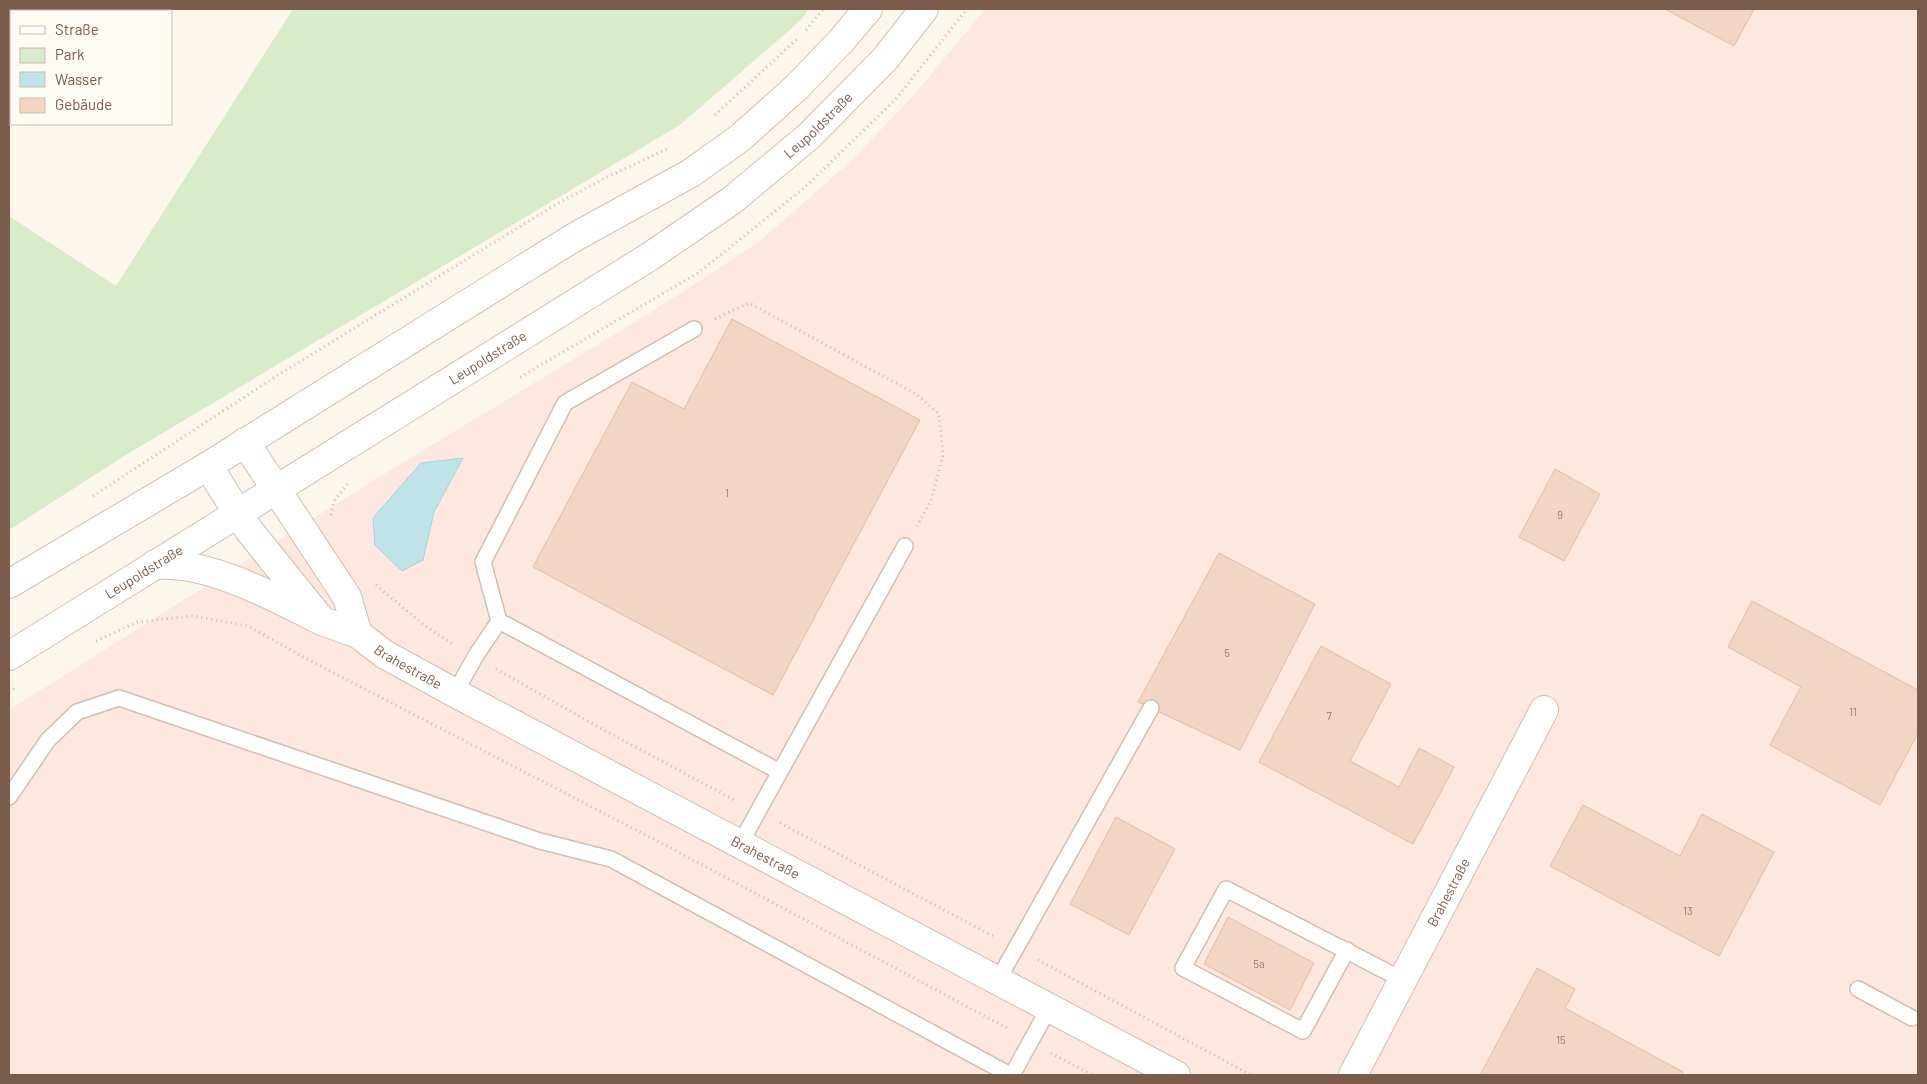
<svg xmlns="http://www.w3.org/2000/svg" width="1927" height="1084" font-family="Barlow,sans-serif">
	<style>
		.commercial { fill: #fde8e0 }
		.green { fill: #d8ecc9 }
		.water { fill: #bfe3e8; stroke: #a5d3da }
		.building { fill: #f3d5c3; stroke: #e6bba3 }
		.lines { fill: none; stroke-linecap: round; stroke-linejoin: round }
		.service-casing { stroke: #d1beb0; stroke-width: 18 }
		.minor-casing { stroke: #d1beb0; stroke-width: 30 }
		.tertiary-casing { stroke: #d1beb0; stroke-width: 30 }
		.secondary-casing { stroke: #d6c0b0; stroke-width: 30 }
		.path { stroke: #d9b8a5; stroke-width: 3; stroke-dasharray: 1 4; stroke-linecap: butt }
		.service { stroke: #fff; stroke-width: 15 }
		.minor { stroke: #fff; stroke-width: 28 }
		.tertiary { stroke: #fff; stroke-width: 28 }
		.secondary { stroke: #fff; stroke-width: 28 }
		.labels { text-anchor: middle; stroke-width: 4; stroke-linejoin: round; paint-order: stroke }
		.number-label { font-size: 11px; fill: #987a6a }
		.street-label { font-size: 14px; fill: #7a5c4d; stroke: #fffaf3 }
	</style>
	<rect width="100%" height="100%" fill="#fdf6ec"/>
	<path class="commercial" d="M 985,9 L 1918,9 L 1918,1075 L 9,1075 L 9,710 L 371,482 L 653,311 L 760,241 L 850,162 L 914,95 Z"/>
	<path class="green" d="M 293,9 L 809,9 L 801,20 L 680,125 L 129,453 L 9,530 L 9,216 L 116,286 Z"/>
	<path class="water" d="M 463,458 L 434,512 L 423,560 L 402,571 L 375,545 L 373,518 L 421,463 Z"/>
	<path class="building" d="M 1665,9 L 1754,9 L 1734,46 Z
		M 732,319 L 920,420 L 773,695 L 533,567 L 632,382 L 684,409 Z
		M 1555,469 L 1600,494 L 1564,561 L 1519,537 Z
		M 1219,553 L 1315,604 L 1240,750 L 1138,702 Z
		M 1752,601 L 1918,690 L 1918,733 L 1880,805 L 1770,745 L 1801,687 L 1728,647 Z
		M 1321,646 L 1391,684 L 1350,761 L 1399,787 L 1419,748 L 1454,767 L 1413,844 L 1259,762 Z
		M 1583,805 L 1680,856 L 1702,814 L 1774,852 L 1719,956 L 1550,866 Z
		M 1116,817 L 1175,849 L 1129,935 L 1070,904 Z
		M 1228,917 L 1314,963 L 1290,1010 L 1204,964 Z
		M 1537,968 L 1575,989 L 1565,1008 L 1683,1072 L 1681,1075 L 1480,1075 Z"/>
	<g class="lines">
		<g class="service-casing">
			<path id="service" d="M 694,329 L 565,403 L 483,562 L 499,621 L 780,772
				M 455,693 L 475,657 L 499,621
				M 9,797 L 48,740 L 77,712 L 119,698 L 540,841 L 611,859 L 1010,1075
				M 740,844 L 905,546
				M 1347,950 L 1303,1031 L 1183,968 L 1226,889 L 1403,980
				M 998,980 L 1151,708
				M 1858,989 L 1912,1018
				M 1012,1075 L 1049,1008"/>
		</g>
		<g class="minor-casing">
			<g id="minor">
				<path id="s1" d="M 1353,1075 L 1544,710"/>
			</g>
		</g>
		<g class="tertiary-casing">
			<g id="tertiary">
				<path d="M 245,442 L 347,597 L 358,634"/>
				<path id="s2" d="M 208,466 L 248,529 L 322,621 L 358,634 L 384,654 L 455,693 L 1176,1075"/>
			</g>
		</g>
		<g class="secondary-casing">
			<g id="secondary">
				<path d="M 155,564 C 166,565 178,565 190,567 C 236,576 280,600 322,621"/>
				<path d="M 9,584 L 208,466 L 573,238 L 691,173 L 740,138 L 798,86 L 841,41 L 868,9"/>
				<path id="s3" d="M 9,656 L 649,257 L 731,201 L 809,136 L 885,59 L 924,9"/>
			</g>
		</g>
		<path class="path" d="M 806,30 L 823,9
			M 715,115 L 798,38
			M 715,319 L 749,303 L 916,394 L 939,414 L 943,455 L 931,501 L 917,526
			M 520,377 L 698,273 L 804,188 L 895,100 L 967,9
			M 93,496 L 278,375 L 555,205 L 609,176 L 667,149
			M 331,515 L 334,501 L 349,482
			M 376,585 L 425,626 L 454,645
			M 96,641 L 137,622 L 192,616 L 248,626 L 305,658 L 667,846 L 1009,1029
			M 496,669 L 602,729 L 736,801
			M 9,692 L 17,687
			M 780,823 L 995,937
			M 1038,960 L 1251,1075
			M 1051,1053 L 1092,1075"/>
		<use href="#service" class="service"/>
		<use href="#minor" class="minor"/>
		<use href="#tertiary" class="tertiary"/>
		<use href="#secondary" class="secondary"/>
	</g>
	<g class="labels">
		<g class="number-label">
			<text x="727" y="497">1</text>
			<text x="1560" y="519">9</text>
			<text x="1227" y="657">5</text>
			<text x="1853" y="716">11</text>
			<text x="1329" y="720">7</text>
			<text x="1688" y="915">13</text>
			<text x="1259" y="968">5a</text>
			<text x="1561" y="1044">15</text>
		</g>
		<g class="street-label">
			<text dy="5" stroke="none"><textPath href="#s3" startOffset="969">Leupoldstraße</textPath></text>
			<text dy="5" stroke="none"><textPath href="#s3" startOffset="564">Leupoldstraße</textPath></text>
			<text dy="5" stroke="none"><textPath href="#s3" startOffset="159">Leupoldstraße</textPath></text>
			<text dy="5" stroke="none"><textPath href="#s2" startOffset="291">Brahestraße</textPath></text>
			<text dy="5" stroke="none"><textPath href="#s2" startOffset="696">Brahestraße</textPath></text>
			<text dy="5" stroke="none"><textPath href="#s1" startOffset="206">Brahestraße</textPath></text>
		</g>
	</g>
	<rect width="1927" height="1084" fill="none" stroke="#7a5c4d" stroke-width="20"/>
	<rect x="10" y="10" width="162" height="115" fill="#fffaf3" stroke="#cabbb1"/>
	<rect x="20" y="26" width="25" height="8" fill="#ffffff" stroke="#cabbb1"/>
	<text x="55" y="35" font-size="15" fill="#7a5c4d">Straße</text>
	<rect x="20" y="48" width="25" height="15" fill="#d8ecc9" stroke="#cabbb1"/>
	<text x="55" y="60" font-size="15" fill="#7a5c4d">Park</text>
	<rect x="20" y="72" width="25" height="15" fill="#bfe3e8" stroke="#cabbb1"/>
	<text x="55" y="85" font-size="15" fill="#7a5c4d">Wasser</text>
	<rect x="20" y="98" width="25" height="15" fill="#f3d5c3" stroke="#cabbb1"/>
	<text x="55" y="110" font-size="15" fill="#7a5c4d">Gebäude</text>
</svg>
